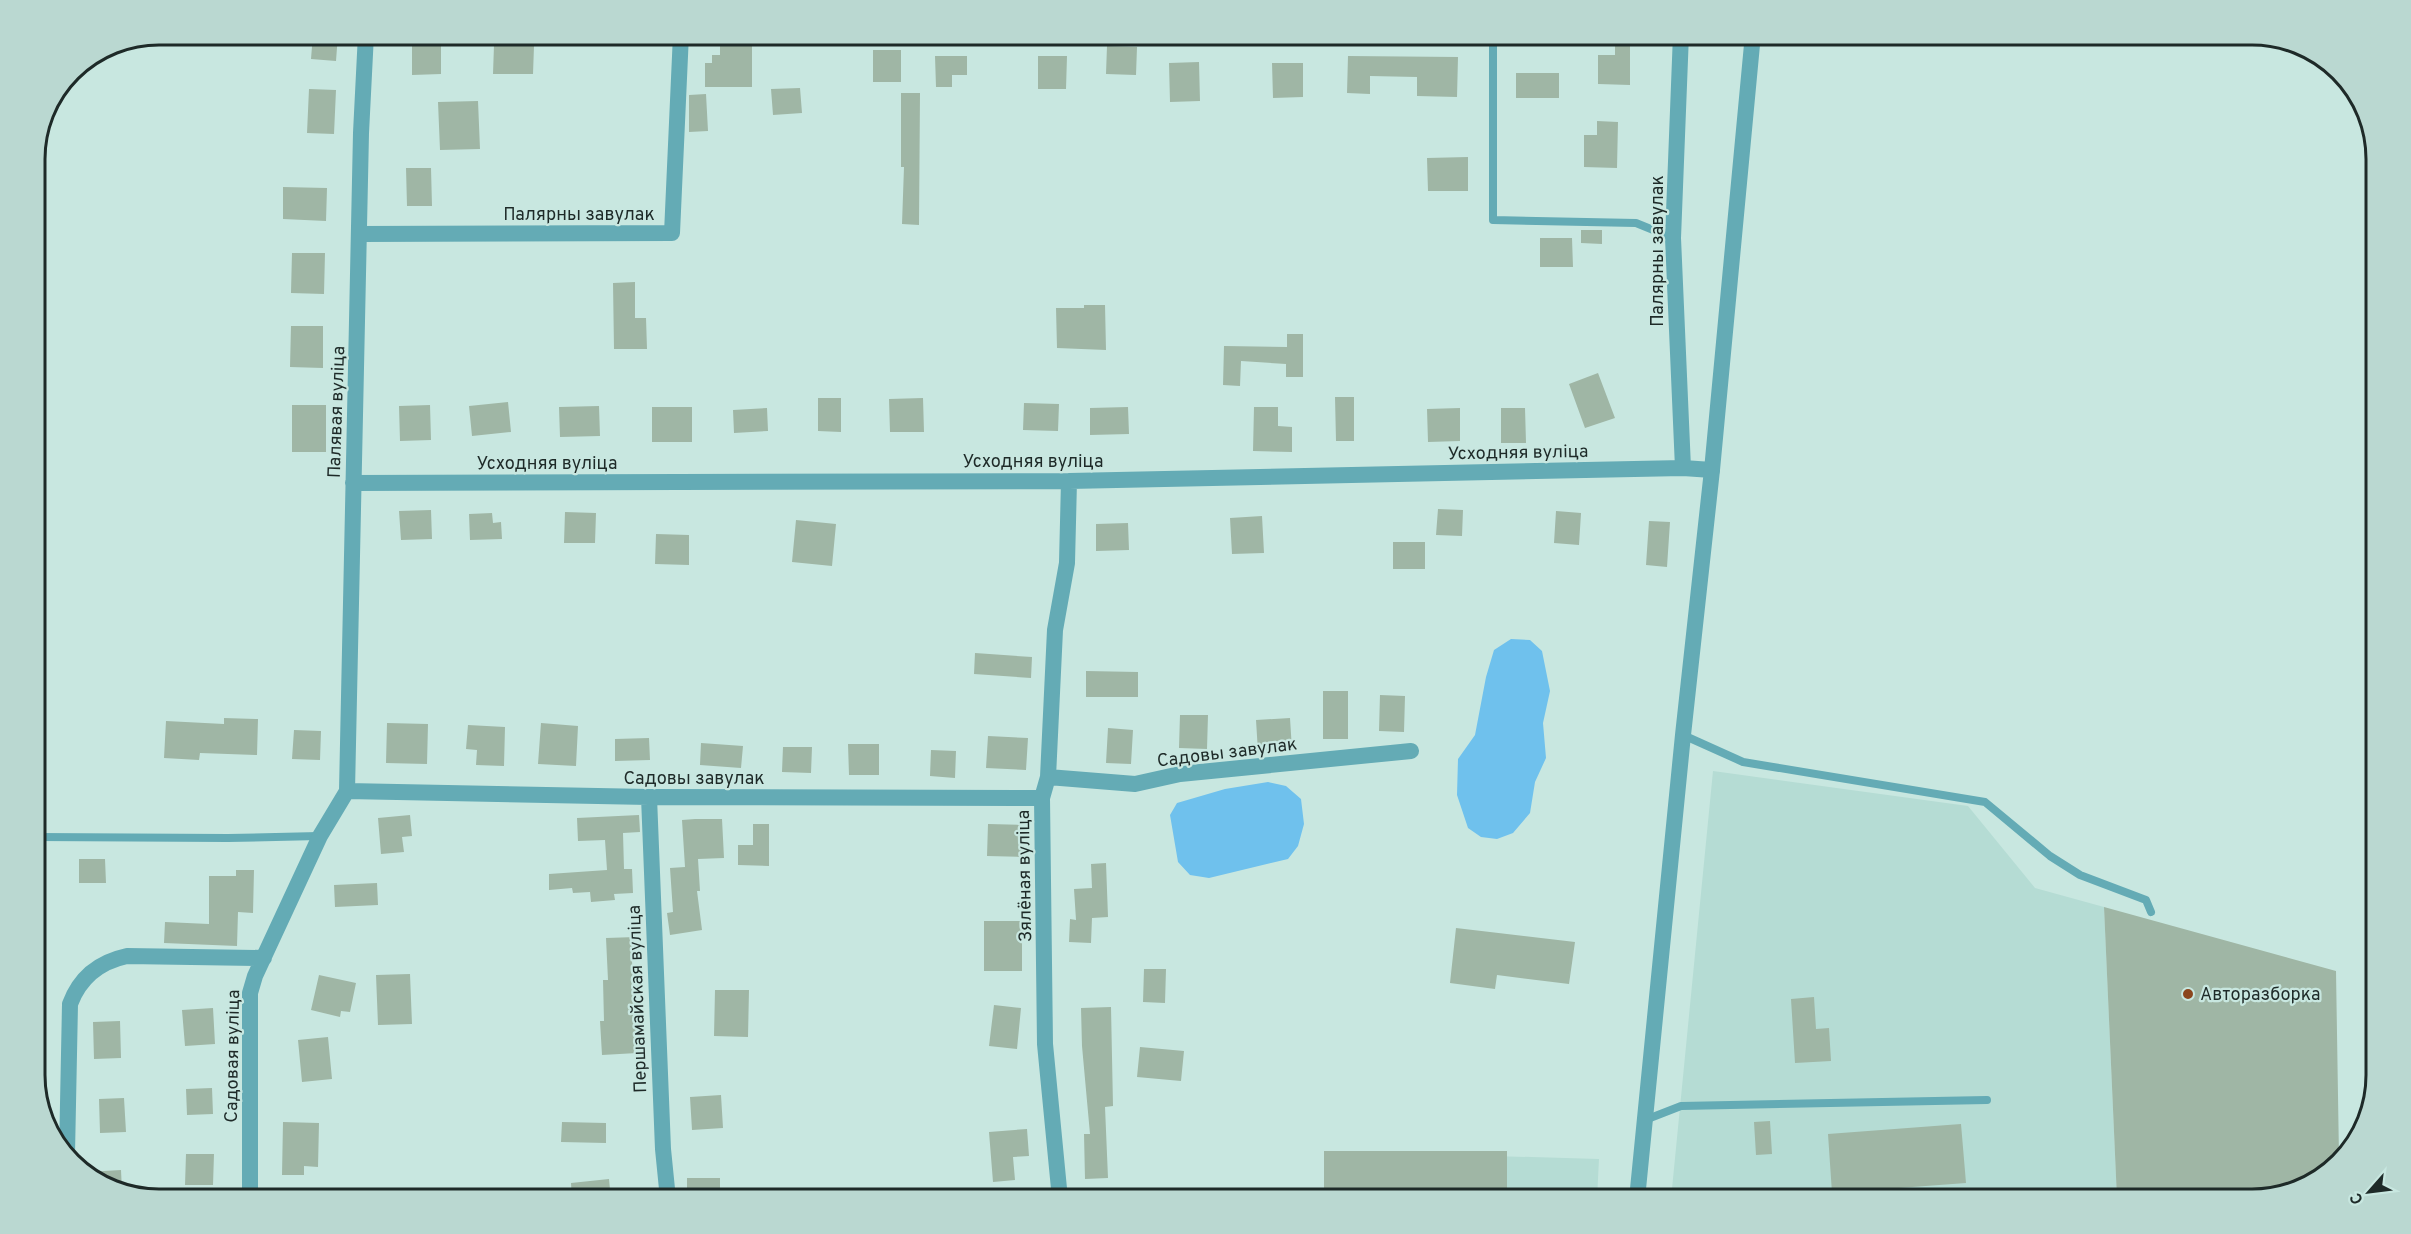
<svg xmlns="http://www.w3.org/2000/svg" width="2411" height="1234" font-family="Overpass,sans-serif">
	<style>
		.built { fill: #b5dcd4 }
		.water { fill: #6fc1ed }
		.building { fill: #9fb6a5 }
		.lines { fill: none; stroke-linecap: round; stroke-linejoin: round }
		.service { stroke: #64abb5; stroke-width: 8 }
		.minor { stroke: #64abb5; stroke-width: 16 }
		.tertiary { stroke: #64abb5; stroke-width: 16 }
		.poi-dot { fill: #8b461e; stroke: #c8e7e0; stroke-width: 2 }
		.labels { text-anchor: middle; stroke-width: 4.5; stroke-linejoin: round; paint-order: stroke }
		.street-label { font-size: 18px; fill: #1e2a28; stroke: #c8e7e0 }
		.poi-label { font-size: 18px; fill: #1e2a28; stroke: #c8e7e0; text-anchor: start }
		.rim { fill: none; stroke: #1e2a28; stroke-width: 3 }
	</style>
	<rect width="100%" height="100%" fill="#c8e7e0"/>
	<path class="built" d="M 1713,771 L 1968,806 L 2035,888 L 2104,907 L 2117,1199 L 1671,1199 Z
		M 1324,1151 L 1599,1159 L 1597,1199 L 1321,1199 L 1324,1189 Z"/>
	<path class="water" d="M 1511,639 L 1530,640 L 1542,651 L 1550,691 L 1543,723 L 1546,758 L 1535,782 L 1530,813 L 1513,833 L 1497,839 L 1481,837 L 1468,828 L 1457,795 L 1458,759 L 1475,735 L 1486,677 L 1494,650 Z
		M 1268,782 L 1286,786 L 1301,799 L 1304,824 L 1298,846 L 1288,859 L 1209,878 L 1190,875 L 1178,862 L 1170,815 L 1177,803 L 1225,789 Z"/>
	<path class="building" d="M 313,34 L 338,34 L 336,61 L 311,59 Z
		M 412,39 L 441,39 L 441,74 L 412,75 Z
		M 1615,44 L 1630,44 L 1630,85 L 1598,84 L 1598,55 L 1615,55 Z
		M 494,45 L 534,46 L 533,74 L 493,74 Z
		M 720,45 L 752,45 L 752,87 L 705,87 L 705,63 L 712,63 L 712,55 L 720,55 Z
		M 1107,46 L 1137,47 L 1136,75 L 1106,74 Z
		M 873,50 L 901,50 L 901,82 L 873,82 Z
		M 935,56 L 967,56 L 967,75 L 952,75 L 952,87 L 936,87 Z
		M 1038,56 L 1067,56 L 1066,89 L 1038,89 Z
		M 1348,56 L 1458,57 L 1457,97 L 1417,96 L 1417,77 L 1370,76 L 1370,94 L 1347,93 Z
		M 1199,62 L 1200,101 L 1170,102 L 1169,63 Z
		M 1272,63 L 1303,63 L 1303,97 L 1273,98 Z
		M 1516,73 L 1559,73 L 1559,98 L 1516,98 Z
		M 800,88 L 802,113 L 773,115 L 771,89 Z
		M 309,89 L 336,90 L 334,134 L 307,133 Z
		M 901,93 L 920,93 L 919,225 L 902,224 L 904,167 L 901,167 Z
		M 706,94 L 708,131 L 689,132 L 689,95 Z
		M 478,101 L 480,149 L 440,150 L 438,102 Z
		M 1597,121 L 1618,122 L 1617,168 L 1584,167 L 1584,135 L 1597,135 Z
		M 1468,157 L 1468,191 L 1428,191 L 1427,158 Z
		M 406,168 L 431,168 L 432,206 L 407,206 Z
		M 283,187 L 327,188 L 326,221 L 283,219 Z
		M 1581,230 L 1602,230 L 1602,244 L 1581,243 Z
		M 1540,238 L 1572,238 L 1573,267 L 1540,267 Z
		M 292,253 L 325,253 L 324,294 L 291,293 Z
		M 635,282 L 635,318 L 646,318 L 647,349 L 614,349 L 613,283 Z
		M 1084,305 L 1105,305 L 1106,350 L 1057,348 L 1056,308 L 1084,308 Z
		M 291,326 L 323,326 L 323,368 L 290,367 Z
		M 1287,334 L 1303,334 L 1303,377 L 1286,377 L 1286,364 L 1241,361 L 1240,386 L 1223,385 L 1224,346 L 1287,347 Z
		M 1598,373 L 1615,418 L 1585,428 L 1569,384 Z
		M 1335,397 L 1354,397 L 1354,441 L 1336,441 Z
		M 818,398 L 841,398 L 841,432 L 818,431 Z
		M 923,398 L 924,432 L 890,432 L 889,399 Z
		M 508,402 L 511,432 L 472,436 L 469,406 Z
		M 1024,403 L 1059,404 L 1058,431 L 1023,430 Z
		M 292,405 L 326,405 L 326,452 L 292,452 Z
		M 430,405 L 431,440 L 400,441 L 399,406 Z
		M 599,406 L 600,436 L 560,437 L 559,407 Z
		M 652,407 L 692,407 L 692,442 L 652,442 Z
		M 1128,407 L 1129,434 L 1090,435 L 1090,408 Z
		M 1254,407 L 1278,407 L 1278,426 L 1292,427 L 1292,452 L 1253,451 Z
		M 767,408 L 768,431 L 734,433 L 733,410 Z
		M 1460,408 L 1460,441 L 1428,442 L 1427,409 Z
		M 1501,408 L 1525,408 L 1526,443 L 1501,443 Z
		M 1438,509 L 1463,510 L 1462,536 L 1436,535 Z
		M 431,510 L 432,539 L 401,540 L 399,511 Z
		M 1556,511 L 1581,513 L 1579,545 L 1554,543 Z
		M 565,512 L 596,513 L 595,543 L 564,543 Z
		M 492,513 L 493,523 L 501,522 L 502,539 L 470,540 L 469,514 Z
		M 1262,516 L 1264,553 L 1232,554 L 1230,518 Z
		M 796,520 L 836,524 L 832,566 L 792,562 Z
		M 1649,521 L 1670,522 L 1667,567 L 1646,565 Z
		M 1128,523 L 1129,550 L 1096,551 L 1096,524 Z
		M 656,534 L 689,535 L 689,565 L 655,564 Z
		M 1393,542 L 1425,542 L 1425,569 L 1393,569 Z
		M 975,653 L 1032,657 L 1031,678 L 974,674 Z
		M 1086,671 L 1138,672 L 1138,697 L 1086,697 Z
		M 1323,691 L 1348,691 L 1348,739 L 1323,739 Z
		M 1380,695 L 1405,696 L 1404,732 L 1379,731 Z
		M 1180,715 L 1208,715 L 1207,749 L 1179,748 Z
		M 224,718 L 258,719 L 257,755 L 200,753 L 199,760 L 164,758 L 166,721 L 224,724 Z
		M 1290,718 L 1292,750 L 1258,752 L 1256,720 Z
		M 387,723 L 428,724 L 427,764 L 386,763 Z
		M 541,723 L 578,726 L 576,766 L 538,764 Z
		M 468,725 L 505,727 L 504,766 L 476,765 L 477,750 L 466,749 Z
		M 1108,728 L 1133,730 L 1131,764 L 1106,763 Z
		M 294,730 L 321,731 L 320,760 L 292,759 Z
		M 988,736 L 1028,738 L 1026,770 L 986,768 Z
		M 649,738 L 650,760 L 615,761 L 615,739 Z
		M 701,743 L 743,746 L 741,768 L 700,765 Z
		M 848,744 L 879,744 L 879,775 L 849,775 Z
		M 783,747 L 812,747 L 811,773 L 782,772 Z
		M 931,750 L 956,751 L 955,778 L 930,776 Z
		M 410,815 L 412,836 L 402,837 L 404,852 L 381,854 L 378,818 Z
		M 639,815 L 640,832 L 623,833 L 624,869 L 632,869 L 633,893 L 614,894 L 615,900 L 591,902 L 590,892 L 573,893 L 572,888 L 549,890 L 549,874 L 607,870 L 605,840 L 578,841 L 577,818 Z
		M 695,819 L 722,819 L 724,858 L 698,859 L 700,891 L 697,891 L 702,930 L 670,935 L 667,913 L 673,912 L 670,868 L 685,867 L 682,820 Z
		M 753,824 L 769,824 L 769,866 L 738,865 L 738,845 L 753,845 Z
		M 988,824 L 1023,825 L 1023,857 L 987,856 Z
		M 79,859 L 105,859 L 106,883 L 79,883 Z
		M 1106,863 L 1108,917 L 1092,918 L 1091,943 L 1069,942 L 1070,919 L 1076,920 L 1074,889 L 1092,888 L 1091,864 Z
		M 236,870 L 254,870 L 253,913 L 238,912 L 237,946 L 164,943 L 165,922 L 209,924 L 209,876 L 236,876 Z
		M 377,883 L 378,905 L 335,907 L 334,885 Z
		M 2104,907 L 2336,971 L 2339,1157 L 2321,1179 L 2252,1199 L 2117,1199 Z
		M 984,921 L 1022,921 L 1022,971 L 984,971 Z
		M 1456,928 L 1575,942 L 1569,984 L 1497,975 L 1495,989 L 1450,983 Z
		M 636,937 L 638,961 L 632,961 L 637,1053 L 602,1055 L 600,1021 L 604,1021 L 603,980 L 608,980 L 606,938 Z
		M 1144,969 L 1166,969 L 1165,1003 L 1143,1002 Z
		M 410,974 L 412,1024 L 378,1025 L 376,975 Z
		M 319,975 L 356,983 L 350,1012 L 341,1011 L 340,1017 L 311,1010 Z
		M 715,990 L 749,990 L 748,1037 L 714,1036 Z
		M 1814,997 L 1816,1029 L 1829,1028 L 1831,1061 L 1795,1063 L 1791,999 Z
		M 994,1005 L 1021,1008 L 1017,1049 L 989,1046 Z
		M 1111,1007 L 1113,1106 L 1105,1107 L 1108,1178 L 1085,1179 L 1084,1134 L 1090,1134 L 1082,1046 L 1081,1008 Z
		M 213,1008 L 215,1044 L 185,1046 L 182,1010 Z
		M 120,1021 L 121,1058 L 94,1059 L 93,1022 Z
		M 328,1037 L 332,1079 L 302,1082 L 298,1040 Z
		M 1140,1047 L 1184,1051 L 1181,1081 L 1137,1077 Z
		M 212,1088 L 213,1114 L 187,1115 L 186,1089 Z
		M 721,1095 L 723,1128 L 692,1130 L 690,1097 Z
		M 124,1098 L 126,1132 L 100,1133 L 99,1099 Z
		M 1770,1121 L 1772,1154 L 1756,1155 L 1754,1122 Z
		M 283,1122 L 319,1123 L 318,1167 L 304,1166 L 304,1175 L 282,1175 Z
		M 562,1122 L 606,1123 L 606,1143 L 561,1142 Z
		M 1961,1124 L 1966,1183 L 1832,1193 L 1828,1134 Z
		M 1027,1129 L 1029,1156 L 1013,1157 L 1015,1180 L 993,1182 L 989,1132 Z
		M 1324,1151 L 1507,1151 L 1507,1188 L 1450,1188 L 1449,1199 L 1427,1199 L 1428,1188 L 1324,1189 Z
		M 186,1154 L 214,1154 L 213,1185 L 185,1185 Z
		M 121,1170 L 122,1191 L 104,1186 L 87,1172 Z
		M 687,1178 L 720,1178 L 720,1200 L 687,1200 Z
		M 609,1179 L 611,1200 L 572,1200 L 571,1183 Z"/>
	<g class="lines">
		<path class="service" d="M 1493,34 L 1493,220 L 1636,223 L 1673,238
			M 1683,735 L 1743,762 L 1985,802 L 2050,856 L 2080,875 L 2146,900 L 2151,912
			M 35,837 L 228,838 L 319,836
			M 1645,1120 L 1681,1106 L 1987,1100"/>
		<path class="minor" d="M 1681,34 L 1673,238 L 1683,468
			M 360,234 L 672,233 L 681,34
			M 353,483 L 1069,481 L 1683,468 L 1712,470
			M 1048,777 L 1135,784 L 1180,774 L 1411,751
			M 347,791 L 649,797 L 1042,798
			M 649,797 L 663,1149 L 668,1199
			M 67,1154 L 70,1004 C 80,977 99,962 127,956 L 264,958
			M 250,1199 L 250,993 L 255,976 L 320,836 L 347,791 L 361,133 L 366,34
			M 1060,1199 L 1045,1044 L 1042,798 L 1048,777 L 1055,630 L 1067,563 L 1069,481"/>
		<path class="tertiary" d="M 1637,1199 L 1683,735 L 1712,470 L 1753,34"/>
	</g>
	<circle class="poi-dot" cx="2188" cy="994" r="6"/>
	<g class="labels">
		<g class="street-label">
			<text x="579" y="220">Палярны завулак</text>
			<text transform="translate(1657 251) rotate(-90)" y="6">Палярны завулак</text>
			<text transform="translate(336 412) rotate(-88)" y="6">Палявая вуліца</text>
			<text transform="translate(1518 452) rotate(-1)" y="6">Усходняя вуліца</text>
			<text x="1033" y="467">Усходняя вуліца</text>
			<text x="547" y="469">Усходняя вуліца</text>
			<text transform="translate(1227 752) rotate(-7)" y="6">Садовы завулак</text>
			<text x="694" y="784">Садовы завулак</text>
			<text transform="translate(1024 876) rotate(-91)" y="6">Зялёная вуліца</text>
			<text transform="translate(637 999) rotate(-92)" y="6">Першамайская вуліца</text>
			<text transform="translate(232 1056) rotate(-89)" y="6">Садовая вуліца</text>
		</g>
		<g class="poi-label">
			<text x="2200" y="1000">Авторазборка</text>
		</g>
	</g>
	<path d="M0 0H2411V1234H0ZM159 45H2252A114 114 0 0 1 2366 159V1075A114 114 0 0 1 2252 1189H159A114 114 0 0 1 45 1075V159A114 114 0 0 1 159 45Z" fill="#bad8d1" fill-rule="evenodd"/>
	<path class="rim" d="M159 45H2252A114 114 0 0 1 2366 159V1075A114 114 0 0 1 2252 1189H159A114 114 0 0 1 45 1075V159A114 114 0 0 1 159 45Z"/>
	<g transform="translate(2369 1192) rotate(242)" stroke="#c8e7e0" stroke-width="4.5" paint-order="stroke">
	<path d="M0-4.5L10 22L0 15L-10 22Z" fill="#1e2a28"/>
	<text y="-9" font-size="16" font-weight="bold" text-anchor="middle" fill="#1e2a28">С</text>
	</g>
</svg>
